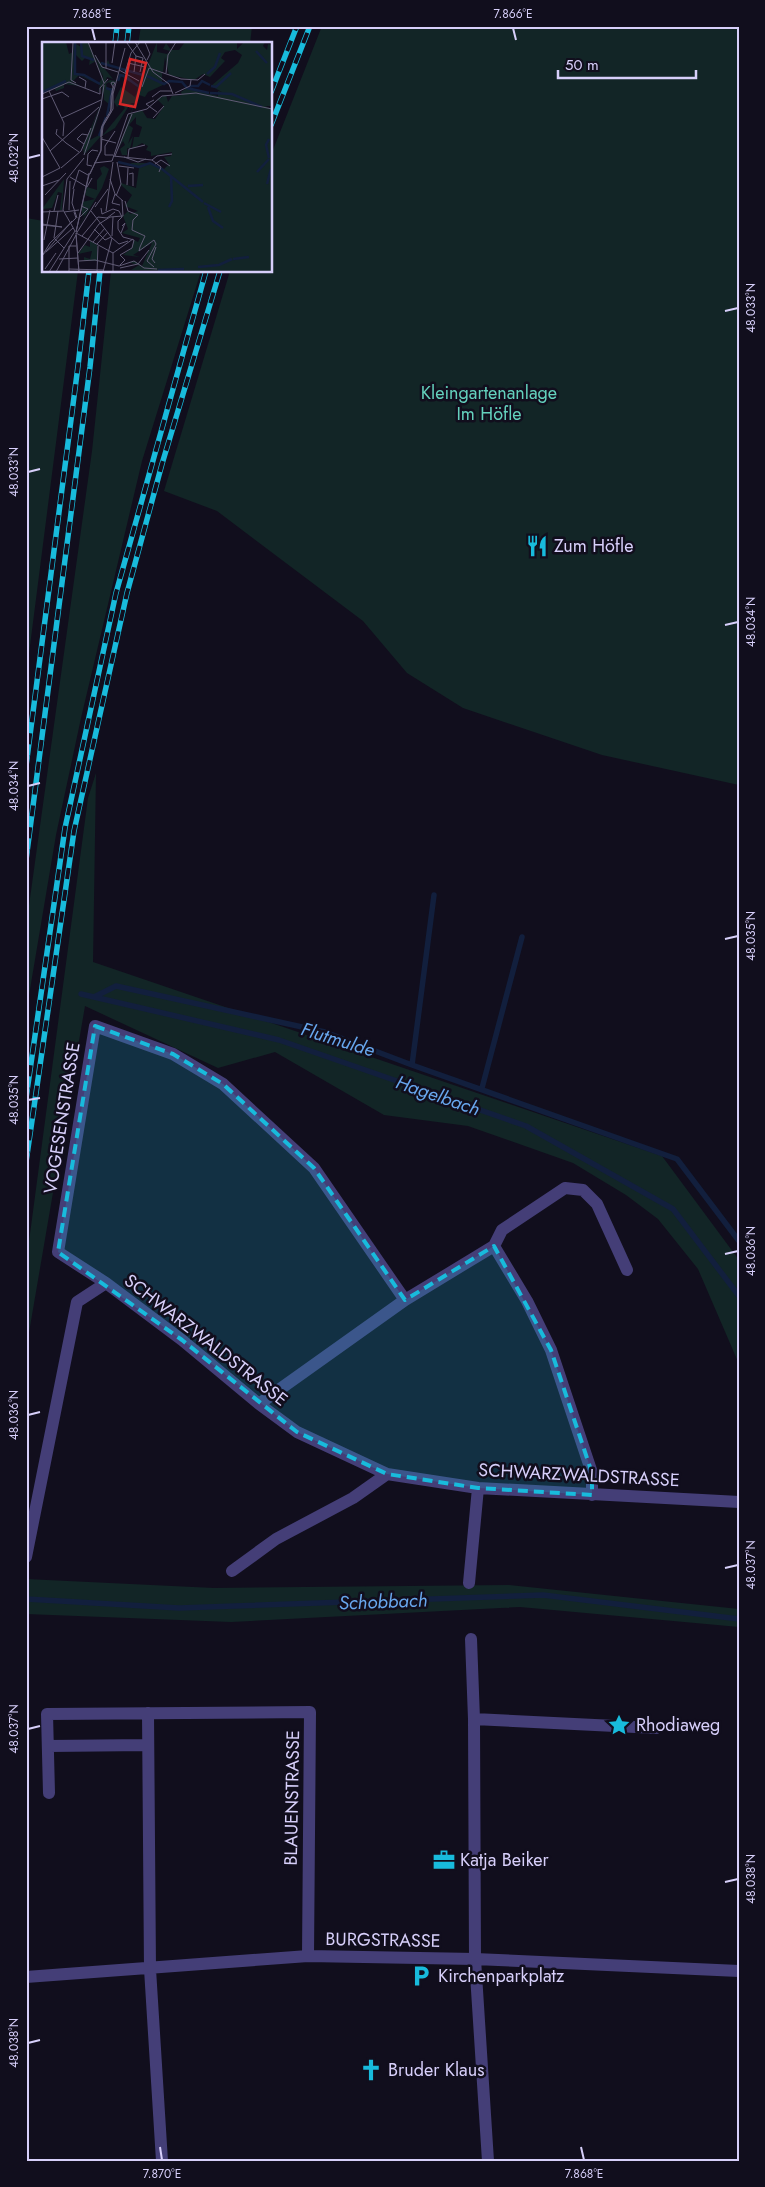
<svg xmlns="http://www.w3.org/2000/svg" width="765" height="2187" font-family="Jost,sans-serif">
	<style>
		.green { fill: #122526 }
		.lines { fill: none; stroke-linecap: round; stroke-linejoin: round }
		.stream { stroke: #121f3d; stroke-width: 5.5 }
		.minor { stroke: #443e77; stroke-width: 12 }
		.rail-casing { stroke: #18bbdc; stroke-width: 5.5 }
		.rail { stroke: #110e1d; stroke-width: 4; stroke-dasharray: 11; stroke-linecap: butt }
		.marked { fill: #18bbdc; fill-opacity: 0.2; stroke: #18bbdc; stroke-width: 4; stroke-dasharray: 10 6; stroke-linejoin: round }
		.ticks { fill: none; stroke: #d7cffa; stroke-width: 2 }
		.labels { text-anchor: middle; stroke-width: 5; stroke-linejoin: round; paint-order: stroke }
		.park-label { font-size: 18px; fill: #64d1bd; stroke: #110e1d }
		.poi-label { font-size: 18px; fill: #d7cffa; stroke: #110e1d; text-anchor: start }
		.street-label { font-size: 18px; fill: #d7cffa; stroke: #110e1d }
		.water-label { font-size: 19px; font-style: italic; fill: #68a7ee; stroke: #110e1d }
		.inset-river { fill: none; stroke: #121f3d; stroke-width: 2.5 }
		.inset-road { fill: none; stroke: #605b75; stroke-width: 1 }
		.view { fill: #d62828; fill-opacity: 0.15; stroke: #d62828; stroke-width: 2.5 }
		.inset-edge { fill: none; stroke: #d7cffa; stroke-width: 2.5 }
		.neatline { fill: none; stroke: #d7cffa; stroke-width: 2 }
		.ticks-label { font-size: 12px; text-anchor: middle; fill: #d7cffa }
	</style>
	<rect width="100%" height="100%" fill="#110e1d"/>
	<path class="green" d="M 141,26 L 252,26 L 250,44 L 138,44 Z
		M 322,26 L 739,26 L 739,785 L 602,755 L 463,708 L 407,673 L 363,621 L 217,511 L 164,491 L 230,271 L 271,271 L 271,155 Z
		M 26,218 L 44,221 L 44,271 L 78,271 L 26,677 Z
		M 111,271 L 201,271 L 142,461 L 81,718 L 56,835 L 26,1013 L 26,927 L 92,451 Z
		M 96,773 L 93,962 L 662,1156 L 739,1260 L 739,1364 L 698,1269 L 658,1219 L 626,1195 L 573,1163 L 468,1126 L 384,1115 L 275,1052 L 218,1068 L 85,1006 L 26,1350 L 26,1264 L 88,798 Z
		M 26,1579 L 214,1588 L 509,1585 L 739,1609 L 739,1627 L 520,1607 L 231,1622 L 26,1614 Z"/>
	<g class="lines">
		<path class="stream" d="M 81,994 L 279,1040 L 526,1126 L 673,1209 L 739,1296
			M 94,997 L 116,986 L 325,1032 L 412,1065 L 677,1159 L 739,1241
			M 412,1065 L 434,895
			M 482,1088 L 522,937
			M 26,1599 L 179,1608 L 543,1595 L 739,1619"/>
		<path class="minor" d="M 494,1246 L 527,1301 L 551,1350 L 592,1473 L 592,1495
			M 405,1300 L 314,1168 L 223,1084 L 173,1054 L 95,1026 L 58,1252 L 106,1283 L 182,1340 L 259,1404 L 297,1432 L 387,1474 L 478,1488 L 739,1502
			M 259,1404 L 405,1300 L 494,1246 L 502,1230 L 565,1188 L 583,1190 L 597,1204 L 627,1270
			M 26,1557 L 77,1302 L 106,1283
			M 232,1571 L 276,1539 L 353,1498 L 387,1474
			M 469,1583 L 478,1488
			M 471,1639 L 474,1719 L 475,1959 L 488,2161
			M 148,1713 L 150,1969 L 162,2161
			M 474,1719 L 656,1728
			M 48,1746 L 148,1745
			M 49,1793 L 47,1714 L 310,1712 L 308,1956
			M 26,1977 L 308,1956 L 475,1959 L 739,1971"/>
		<g class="rail-casing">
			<path id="rail" d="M 115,44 L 117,26
				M 127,44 L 129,26
				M 271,92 L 297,26
				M 271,125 L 310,26
				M 26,766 L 78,366 L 89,271
				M 26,860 L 90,367 L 100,271
				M 26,1098 L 65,828 L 116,593 L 206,271
				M 26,1162 L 74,831 L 127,593 L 162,464 L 220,271"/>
		</g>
		<use href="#rail" class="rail"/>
	</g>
	<path class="marked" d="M 95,1026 L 173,1054 L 223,1084 L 314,1168 L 405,1300 L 494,1246 L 551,1350 L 592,1473 L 592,1495 L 478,1488 L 387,1474 L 297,1432 L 182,1340 L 58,1252 Z"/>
	<path class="ticks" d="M 92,28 L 95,40M 513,28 L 516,40M 28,158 L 40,155M 725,311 L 738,308M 28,472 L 40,469M 725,625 L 738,622M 28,786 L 40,783M 725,939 L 738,936M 28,1100 L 40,1098M 725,1254 L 738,1251M 28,1415 L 40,1412M 725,1568 L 738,1565M 28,1729 L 40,1726M 725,1882 L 738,1879M 28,2043 L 40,2040M 160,2147 L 162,2160M 581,2147 L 584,2160"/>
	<defs>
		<g id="restaurant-bare" transform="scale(1.725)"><path d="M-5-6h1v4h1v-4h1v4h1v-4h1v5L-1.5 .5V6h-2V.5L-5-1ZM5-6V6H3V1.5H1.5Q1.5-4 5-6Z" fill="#18bbdc" stroke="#110e1d" stroke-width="2.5" paint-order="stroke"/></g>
		<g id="sight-bare" transform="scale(1.725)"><path d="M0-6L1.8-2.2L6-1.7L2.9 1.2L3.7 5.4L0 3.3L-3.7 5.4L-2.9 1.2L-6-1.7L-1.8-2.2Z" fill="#18bbdc" stroke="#110e1d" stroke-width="2.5" paint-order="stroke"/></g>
		<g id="office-bare" transform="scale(1.725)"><path d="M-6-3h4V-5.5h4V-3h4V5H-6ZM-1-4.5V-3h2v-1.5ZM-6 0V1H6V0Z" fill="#18bbdc" stroke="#110e1d" stroke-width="2.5" paint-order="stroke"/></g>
		<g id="parking-bare" transform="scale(1.725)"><path d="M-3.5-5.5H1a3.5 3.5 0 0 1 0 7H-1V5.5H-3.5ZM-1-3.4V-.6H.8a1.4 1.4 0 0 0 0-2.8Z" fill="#18bbdc" stroke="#110e1d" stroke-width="2.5" paint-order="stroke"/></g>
		<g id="church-bare" transform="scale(1.725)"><path d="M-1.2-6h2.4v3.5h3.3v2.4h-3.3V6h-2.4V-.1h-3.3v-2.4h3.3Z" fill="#18bbdc" stroke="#110e1d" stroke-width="2.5" paint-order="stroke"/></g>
	</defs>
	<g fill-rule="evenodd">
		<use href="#restaurant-bare" x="537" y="546"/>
		<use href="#sight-bare" x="619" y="1725"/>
		<use href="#office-bare" x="444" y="1860"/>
		<use href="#parking-bare" x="421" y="1976"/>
		<use href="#church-bare" x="371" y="2070"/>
	</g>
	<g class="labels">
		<g class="park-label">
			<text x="489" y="399">Kleingartenanlage<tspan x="489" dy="21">Im Höfle</tspan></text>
		</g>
		<g class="poi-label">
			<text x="554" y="552">Zum Höfle</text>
			<text x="636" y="1731">Rhodiaweg</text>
			<text x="460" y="1866">Katja Beiker</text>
			<text x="438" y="1982">Kirchenparkplatz</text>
			<text x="388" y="2076">Bruder Klaus</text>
		</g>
		<g class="street-label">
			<text transform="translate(62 1118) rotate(-81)" y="6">VOGESENSTRASSE</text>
			<text transform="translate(206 1340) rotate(38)" y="6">SCHWARZWALDSTRASSE</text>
			<text transform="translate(579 1475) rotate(3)" y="6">SCHWARZWALDSTRASSE</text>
			<text transform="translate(292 1798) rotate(-89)" y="6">BLAUENSTRASSE</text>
			<text transform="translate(383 1940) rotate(1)" y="6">BURGSTRASSE</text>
		</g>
		<g class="water-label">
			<text transform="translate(338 1039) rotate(17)" y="7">Flutmulde</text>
			<text transform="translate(438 1095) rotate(19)" y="7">Hagelbach</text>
			<text transform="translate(383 1601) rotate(-2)" y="7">Schobbach</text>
		</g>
	</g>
	<g transform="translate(42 42)">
		<rect width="230" height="230" fill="#110e1d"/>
		<path d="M 0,0 L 24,0 L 27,12 L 31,10 L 31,0 L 39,5 L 39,0 L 46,0 L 59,29 L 61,38 L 62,44 L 61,54 L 60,60 L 58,66 L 50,85 L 57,73 L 48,98 L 57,93 L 59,87 L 59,94 L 42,113 L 41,105 L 60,59 L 60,43 L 56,51 L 58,43 L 37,33 L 30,40 L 35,42 L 38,44 L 22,42 L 22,46 L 14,49 L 12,45 L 8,47 L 12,44 L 7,47 L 0,51 L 5,48 L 0,50 ZM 34,13 L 40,19 L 43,16 L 48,17 L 47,23 L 54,19 L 60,36 L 57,41 L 34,31 ZM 115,0 L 115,10 L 125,12 L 128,9 L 121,7 L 124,1 L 129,8 L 137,8 L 143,0 L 195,0 L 195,7 L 202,0 L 223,0 L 221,4 L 225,8 L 226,2 L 230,3 L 230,64 L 223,64 L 230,67 L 230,230 L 89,228 L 97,223 L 86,220 L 93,219 L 100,224 L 110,201 L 91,213 L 98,215 L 81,213 L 90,206 L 92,198 L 96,200 L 98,196 L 80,191 L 86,187 L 81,174 L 86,169 L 88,172 L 96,169 L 83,164 L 90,153 L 79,143 L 79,141 L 94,146 L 97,126 L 88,121 L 108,121 L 122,127 L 127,122 L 122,115 L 129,114 L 130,110 L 109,114 L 109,110 L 104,108 L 106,104 L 100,101 L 90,107 L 92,95 L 97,95 L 100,85 L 94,82 L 94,75 L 87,83 L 91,86 L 86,102 L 91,94 L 88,107 L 85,106 L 85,113 L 80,113 L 78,107 L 83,103 L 81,99 L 76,107 L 91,65 L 87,66 L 88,62 L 73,86 L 60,94 L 83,66 L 78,62 L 75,65 L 72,60 L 79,45 L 93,55 L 95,50 L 96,45 L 76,32 L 85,33 L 96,44 L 101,34 L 58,21 L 71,37 L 65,35 L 63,41 L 68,38 L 74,39 L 71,44 L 67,40 L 64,42 L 65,46 L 72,46 L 68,63 L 62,58 L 61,34 L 53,13 L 57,20 L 64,22 L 66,18 L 68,23 L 102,33 ZM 193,8 L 200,13 L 196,21 L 169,44 L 180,50 L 176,49 L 176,54 L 145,46 L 139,50 L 140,53 L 130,54 L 126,60 L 124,53 L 115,57 L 122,64 L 113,77 L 105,76 L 100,68 L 89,72 L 92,63 L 88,61 L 94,61 L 97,53 L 103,55 L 106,50 L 125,41 L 120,41 L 120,31 L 110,27 L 121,30 L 123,15 L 127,33 L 152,38 L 161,32 L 168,35 L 183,19 L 179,16 L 183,10 ZM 62,124 L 67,127 L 60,146 L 36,186 L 43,173 L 40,174 L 40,160 L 53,157 L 43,153 L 45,145 L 55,148 L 55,138 L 60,132 L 58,126 ZM 22,137 L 20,168 L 18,168 L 20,151 L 16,150 L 10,166 L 0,167 ZM 48,199 L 55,203 L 56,219 L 42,219 L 42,215 L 48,217 L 50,209 L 36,212 L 43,203 L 48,205 Z" fill="#122526" fill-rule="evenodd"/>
		<path class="inset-river" d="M 33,0 L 33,32 L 42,33 L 58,42M 39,0 L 40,14 L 52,18M 214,9 L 225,21M 59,21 L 101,33M 165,32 L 173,25 L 178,11M 105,34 L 122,42 L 127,39 L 140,40 L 145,46 L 167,51M 76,39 L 78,33 L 82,34 L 96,44M 148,44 L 156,44 L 160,39 L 168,43M 169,44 L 174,45 L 189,31M 64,46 L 70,48 L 65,74M 1,50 L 24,39M 168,51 L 190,52 L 220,65M 57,94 L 64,75M 227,116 L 224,103 L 227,97M 76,120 L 97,125 L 108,121 L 120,127 L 161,160M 215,130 L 227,117M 225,142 L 229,127M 146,144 L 161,143M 162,161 L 179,170M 127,165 L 130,159 L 129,134M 166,165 L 171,179 L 181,186M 191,217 L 207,215M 156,225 L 177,223 L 190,217M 116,228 L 142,227"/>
		<path class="inset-road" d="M 31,0 L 29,38 L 34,41M 46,0 L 62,41M 93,0 L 111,30 L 127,42 L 131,52M 103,0 L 108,12 L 105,18M 85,1 L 94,14 L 92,30M 53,13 L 60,25 L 76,30M 94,14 L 101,16 L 98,30M 70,21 L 73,0M 86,21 L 103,25M 64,26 L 64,0M 77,28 L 97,39M 83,31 L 89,11 L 98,0M 124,31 L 126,13 L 134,0M 37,35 L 44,39 L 43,46M 100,45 L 107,26 L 139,37 L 156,38 L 163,32M 7,49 L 22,81 L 21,94M 133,51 L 148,44 L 149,38M 0,52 L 27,40 L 58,52 L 58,46 L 66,37M 110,55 L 118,49 L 130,49M 0,57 L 20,50 L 27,55M 112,58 L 104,62 L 115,70M 20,76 L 59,58M 111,76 L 122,64M 15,87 L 14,92 L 24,101 L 37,110M 60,94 L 61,84 L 71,67 L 71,52 L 83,6M 0,95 L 18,126M 59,96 L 59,88 L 60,84 L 63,78 L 68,70 L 69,67 L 69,54 L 70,50 L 70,49 L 71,46 L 72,44 L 72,42 L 73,41 L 71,40 L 69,41 L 71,45 L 71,46 L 69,67 L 69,70 L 60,85 L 59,95M 59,97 L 74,101M 42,102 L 35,97 L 40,92 L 46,93M 8,109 L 57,65M 42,113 L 59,63 L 62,43M 71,113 L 63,113 L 63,104 L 73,89M 71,114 L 110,118 L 119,125 L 117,130M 73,114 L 90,72M 82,115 L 96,120 L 104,117M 86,115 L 87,107 L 103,103M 110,118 L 115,114 L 130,112M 70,119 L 86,72 L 105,67 L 120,54 L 154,51 L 230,67M 52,121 L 70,119M 113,122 L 119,118 L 128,124M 50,124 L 45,123 L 46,112 L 50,108 L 56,109M 77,124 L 92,126M 19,126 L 39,109 L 49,86M 48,132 L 59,108 L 60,95M 87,132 L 91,131 L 91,144M 0,135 L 18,126M 28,135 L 45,145 L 50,136M 68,137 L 73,152 L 81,159M 85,143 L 86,126M 0,144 L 17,138M 31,147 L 37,128 L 46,133M 32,147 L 30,161 L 35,176M 73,152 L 70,161 L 78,163M 3,153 L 24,131M 74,154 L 79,142 L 75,120M 83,159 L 86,169 L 96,173 L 91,178 L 90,188 L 103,194 L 98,205M 53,165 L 66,147M 59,166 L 60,172 L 71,167 L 77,169 L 80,175 L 76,179 L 76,187 L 81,195 L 92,198 L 90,206 L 78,213 L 83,218 L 78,223M 21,168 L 33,189M 21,168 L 25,137 L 42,116M 27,168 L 28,139M 12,169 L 16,153M 16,169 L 12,196 L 22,206M 49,169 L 70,196 L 61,230M 64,169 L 71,120M 0,170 L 21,169M 22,170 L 37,168M 38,175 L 46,167 L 39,164M 0,182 L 20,185 L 0,183M 52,187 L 63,198 L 69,195M 34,190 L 47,131M 34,190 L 47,133 L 59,109 L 59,96M 34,191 L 71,211 L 71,230M 34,191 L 37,230M 79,191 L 83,181 L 80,184M 34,192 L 54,160M 34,193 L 37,230M 40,194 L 56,175 L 65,176 L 73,170M 70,194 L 71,175M 70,196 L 77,202 L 86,199M 2,198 L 8,168M 51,200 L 63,186M 55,202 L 66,190M 98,205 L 97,209 L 112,198 L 114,202M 4,210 L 31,186M 36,211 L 57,182 L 68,175 L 81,174 L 80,158M 71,211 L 91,197M 0,214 L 30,179M 0,214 L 8,201 L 34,176 L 32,170M 17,217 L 36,216M 37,219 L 53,218 L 77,224 L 92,219 L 102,226 L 115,227M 113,221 L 110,217 L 114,205M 112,225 L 105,219 L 114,202M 78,226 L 96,222 L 107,208M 3,227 L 14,211M 27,227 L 62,228M 7,230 L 33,189M 14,230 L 34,193M 27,230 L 27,204 L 34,204M 55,230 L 56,204"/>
		<path class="view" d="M 88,17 L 104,21 L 93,65 L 78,62 Z"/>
		<rect width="230" height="230" class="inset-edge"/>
	</g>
	<rect width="765" height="2187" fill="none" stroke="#110e1d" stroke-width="55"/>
	<path d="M558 70v8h138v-8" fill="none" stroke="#d7cffa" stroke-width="2.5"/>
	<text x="565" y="70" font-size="15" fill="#d7cffa" stroke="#110e1d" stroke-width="4" paint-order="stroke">50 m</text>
	<rect x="28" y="28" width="710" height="2132" class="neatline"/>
	<g class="ticks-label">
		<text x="92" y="18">7.868°E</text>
		<text x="513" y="18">7.866°E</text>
		<text transform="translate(14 158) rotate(-90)" y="4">48.032°N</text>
		<text transform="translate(751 308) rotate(-90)" y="4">48.033°N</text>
		<text transform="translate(14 472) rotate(-90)" y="4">48.033°N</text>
		<text transform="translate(751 622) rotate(-90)" y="4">48.034°N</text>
		<text transform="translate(14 786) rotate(-90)" y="4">48.034°N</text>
		<text transform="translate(751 936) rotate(-90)" y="4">48.035°N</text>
		<text transform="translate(14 1100) rotate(-90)" y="4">48.035°N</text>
		<text transform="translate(751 1251) rotate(-90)" y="4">48.036°N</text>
		<text transform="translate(14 1415) rotate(-90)" y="4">48.036°N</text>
		<text transform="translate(751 1565) rotate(-90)" y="4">48.037°N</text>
		<text transform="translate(14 1729) rotate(-90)" y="4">48.037°N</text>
		<text transform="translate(751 1879) rotate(-90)" y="4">48.038°N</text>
		<text transform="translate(14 2043) rotate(-90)" y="4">48.038°N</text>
		<text x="162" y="2178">7.870°E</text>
		<text x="584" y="2178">7.868°E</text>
	</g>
</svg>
